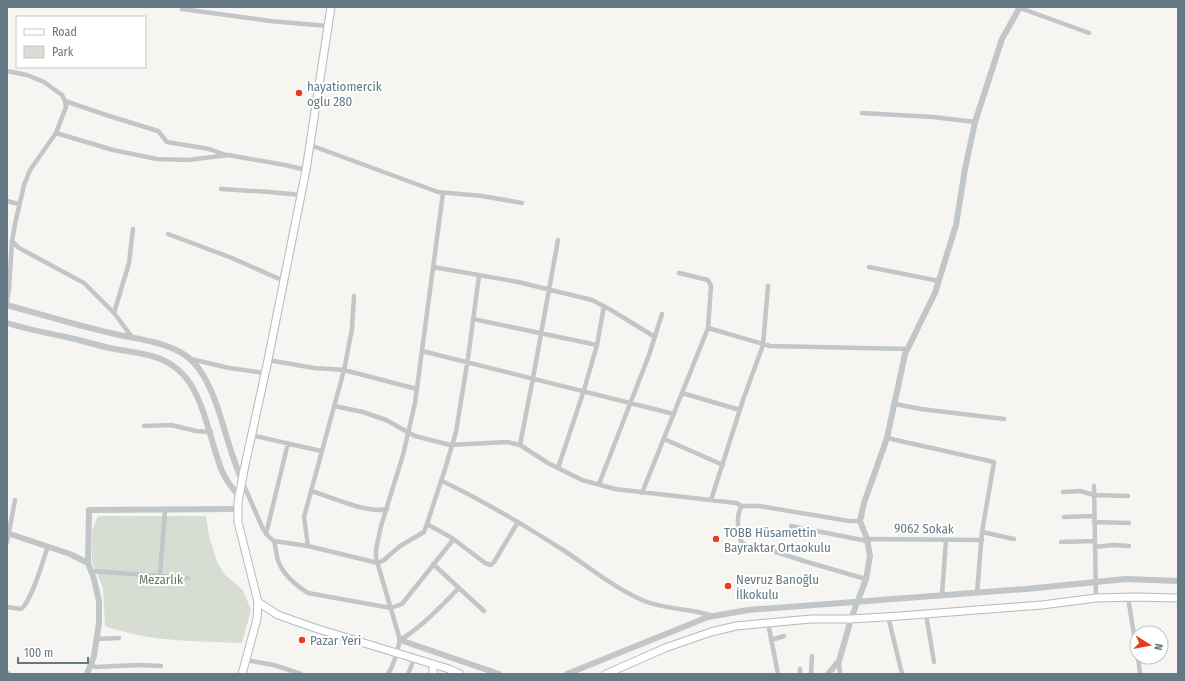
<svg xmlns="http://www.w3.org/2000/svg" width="1185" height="681" font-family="'Fira Sans Condensed',sans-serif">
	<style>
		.green { fill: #d7ddd3 }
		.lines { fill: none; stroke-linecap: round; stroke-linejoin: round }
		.secondary-casing { stroke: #b3babd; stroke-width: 9 }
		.minor { stroke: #c1c6c8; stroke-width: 4.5 }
		.tertiary { stroke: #c1c6c8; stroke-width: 6 }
		.secondary { stroke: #fff; stroke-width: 7 }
		.poi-dot { fill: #e83b1f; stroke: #fff; stroke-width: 1.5 }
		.labels { text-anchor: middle; stroke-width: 4; stroke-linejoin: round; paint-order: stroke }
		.poi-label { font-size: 13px; fill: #647984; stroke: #fff; text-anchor: start }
		.street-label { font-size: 13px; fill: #647984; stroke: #fff }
		.park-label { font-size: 13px; fill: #6a7b63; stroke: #fff }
	</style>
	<rect width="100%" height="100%" fill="#f6f5f2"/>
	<path class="green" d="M 98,516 L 206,516 L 209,536 L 217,562 L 225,575 L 243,590 L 251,610 L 242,643 C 196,641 149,642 105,626 L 103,588 L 92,562 L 92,531 Z"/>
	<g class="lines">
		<g class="secondary-casing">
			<path id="secondary" d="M 258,602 L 278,615 L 315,628 L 449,669 L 460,674
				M 433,664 L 433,674
				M 242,674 L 257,619 L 258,602 L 238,522 L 238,502 L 244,470 L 268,360 L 306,170 L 331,7
				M 606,674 L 665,648 L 711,632 L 736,626 L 811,619 L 851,619 L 900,616 L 1042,605 L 1096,598 L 1135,597 L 1178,598"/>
		</g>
		<path class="minor" d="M 1020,8 L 1089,33
			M 182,9 L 270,21 L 328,26
			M 7,71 L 27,75 L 44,82 L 62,95 L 65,101 L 66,107 L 56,133 L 30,170 L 24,185 L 15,224 L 12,241 L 9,289 L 7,302
			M 65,101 L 106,115 L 158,131 L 167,142 L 209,149 L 226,155
			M 862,113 L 933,117 L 975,122
			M 56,133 L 113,150 L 157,159 L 188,160 L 228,155 L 285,165 L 306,170
			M 310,145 L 438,192 L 482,196 L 522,203
			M 221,189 L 269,192 L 301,195
			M 7,201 L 19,204
			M 168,234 L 232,258 L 284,281
			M 12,241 L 19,248 L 84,283 L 114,313 L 132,337
			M 433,267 L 518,282 L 592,300 L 611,310 L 655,337
			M 869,267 L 939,281
			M 114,313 L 129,263 L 133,229
			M 473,319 L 597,345
			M 708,328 L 770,346 L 908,349
			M 422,351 L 674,414
			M 191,359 L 229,368 L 265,373
			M 268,360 L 314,368 L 344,370 L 417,389
			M 682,393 L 740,410
			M 895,404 L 921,409 L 1004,419
			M 334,406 L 363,412 L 386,420 L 415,436 L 450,445 L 507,442 L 520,445 L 548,463 L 582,480 L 615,489 L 736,503 L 742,506
			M 144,426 L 171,425 L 196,431 L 211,432
			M 251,435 L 321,451
			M 887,438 L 994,462 L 982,532 L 977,593
			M 664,439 L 723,465
			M 520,445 L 533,378 L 558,240
			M 558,468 L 584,390 L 597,345 L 604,306
			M 242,481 L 263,529 L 269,537 L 274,541 L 308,546 L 378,563 L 384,560 L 400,546 L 424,532 L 427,524 L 445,469 L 456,432 L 468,358 L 479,276
			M 442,481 C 484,501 524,525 563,550 C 589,567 613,587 642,600 C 664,610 690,608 713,616
			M 599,484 L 649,355 L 662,314
			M 1094,486 L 1096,598
			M 312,491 C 330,497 368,514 387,509
			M 1063,492 L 1080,491 L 1094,495 L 1128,496
			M 642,493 L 708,328 L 711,286 L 708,280 L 679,273
			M 711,500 L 743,400 L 763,345 L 768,286
			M 1064,517 L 1094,516
			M 860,521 L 849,521 L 759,506 L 742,506 C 735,516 738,531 741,542 L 748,546 L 767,549 L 807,562 L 866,579
			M 1094,522 L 1129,523
			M 427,524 L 452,538 L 485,563 L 491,565 L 494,562 L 518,522
			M 791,526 L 867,541
			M 982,532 L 1014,539
			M 266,534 L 288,443
			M 867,539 L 982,540
			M 274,541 C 276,548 276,556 279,563 C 284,575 297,586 308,593 L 391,608 L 402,604 L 453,540
			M 7,542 L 15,500
			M 1061,542 L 1095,541
			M 308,546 L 304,517 L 344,370 L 352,329 L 354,296
			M 1095,547 L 1113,545 L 1129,546
			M 433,564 L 484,611
			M 91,571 L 188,578
			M 160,575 L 165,510
			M 942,595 L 946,540
			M 1128,597 L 1137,654
			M 7,607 L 21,609 C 32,601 43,560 48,546
			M 926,614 L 934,662
			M 888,616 L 902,674
			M 768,623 L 778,674
			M 96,639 L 119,638
			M 400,640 C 423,626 440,607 459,588
			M 771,640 L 784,636
			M 1138,657 L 1140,674
			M 246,660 L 274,665 L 301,674
			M 839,661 L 840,674
			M 91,663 L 95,667 L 138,665 L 161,666
			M 388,674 C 395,664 397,651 400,640 L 376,558 L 376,550 L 381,526 L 403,455 L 415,403 L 443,193
			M 408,674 L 414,659
			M 800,674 L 800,669
			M 811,674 L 812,656"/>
		<path class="tertiary" d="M 7,305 C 43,315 79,326 115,334 C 137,339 160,341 180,352 C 190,357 197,365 203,375 C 222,407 226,446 242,480
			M 7,323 C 26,329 46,333 66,337 C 81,340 95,345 110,348 C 127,352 147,352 163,360 C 178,367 189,379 196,394 C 208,419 212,446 222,471 C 226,481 233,489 239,496
			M 7,533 L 70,554 L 88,563
			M 400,640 L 499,674
			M 7,674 L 8,674
			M 87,674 L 94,656 L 99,623 L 99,601 L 94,579 L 88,563 L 89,510 L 238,509
			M 567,674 L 708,617 L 748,610 L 1026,589 L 1126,579 L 1178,581
			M 828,674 L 839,661 L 851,619 L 866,579 L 870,556 L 867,539 L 860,521 L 864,503 L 887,438 L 905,354 L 935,293 L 956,225 L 965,169 L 975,122 L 1002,39 L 1020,7"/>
		<use href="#secondary" class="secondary"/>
	</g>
	<g class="poi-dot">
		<circle cx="299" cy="93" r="4"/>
		<circle cx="716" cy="539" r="4"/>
		<circle cx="728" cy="586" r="4"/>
		<circle cx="302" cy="640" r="4"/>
	</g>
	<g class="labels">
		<g class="poi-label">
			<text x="307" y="91">hayatiomercik<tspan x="307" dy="15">oglu 280</tspan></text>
			<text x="724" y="537">TOBB Hüsamettin<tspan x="724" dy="15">Bayraktar Ortaokulu</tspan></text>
			<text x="736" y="584">Nevruz Banoğlu<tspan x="736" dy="15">İlkokulu</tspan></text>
			<text x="310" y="645">Pazar Yeri</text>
		</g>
		<g class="street-label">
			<text transform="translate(924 528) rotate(1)" y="5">9062 Sokak</text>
		</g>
		<g class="park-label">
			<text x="161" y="584">Mezarlık</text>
		</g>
	</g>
	<rect width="1185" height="681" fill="none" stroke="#647984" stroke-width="16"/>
	<rect x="16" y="16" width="130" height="52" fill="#ffffff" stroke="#c1c9ce"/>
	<rect x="24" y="29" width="20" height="6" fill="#ffffff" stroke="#c1c9ce"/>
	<text x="52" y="36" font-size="12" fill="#647984">Road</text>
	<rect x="24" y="46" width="20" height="12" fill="#d7ddd3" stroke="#c1c9ce"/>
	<text x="52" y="56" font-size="12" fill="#647984">Park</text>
	<g transform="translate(1149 645) rotate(101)"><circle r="19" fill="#ffffff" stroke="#c1c9ce"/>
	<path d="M0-3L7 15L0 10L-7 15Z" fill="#e83b1f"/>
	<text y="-6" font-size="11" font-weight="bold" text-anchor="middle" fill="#647984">N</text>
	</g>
	<path d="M18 657v6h70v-6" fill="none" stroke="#647984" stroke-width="2"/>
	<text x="24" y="657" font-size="12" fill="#647984" stroke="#ffffff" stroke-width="3" paint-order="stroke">100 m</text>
</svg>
